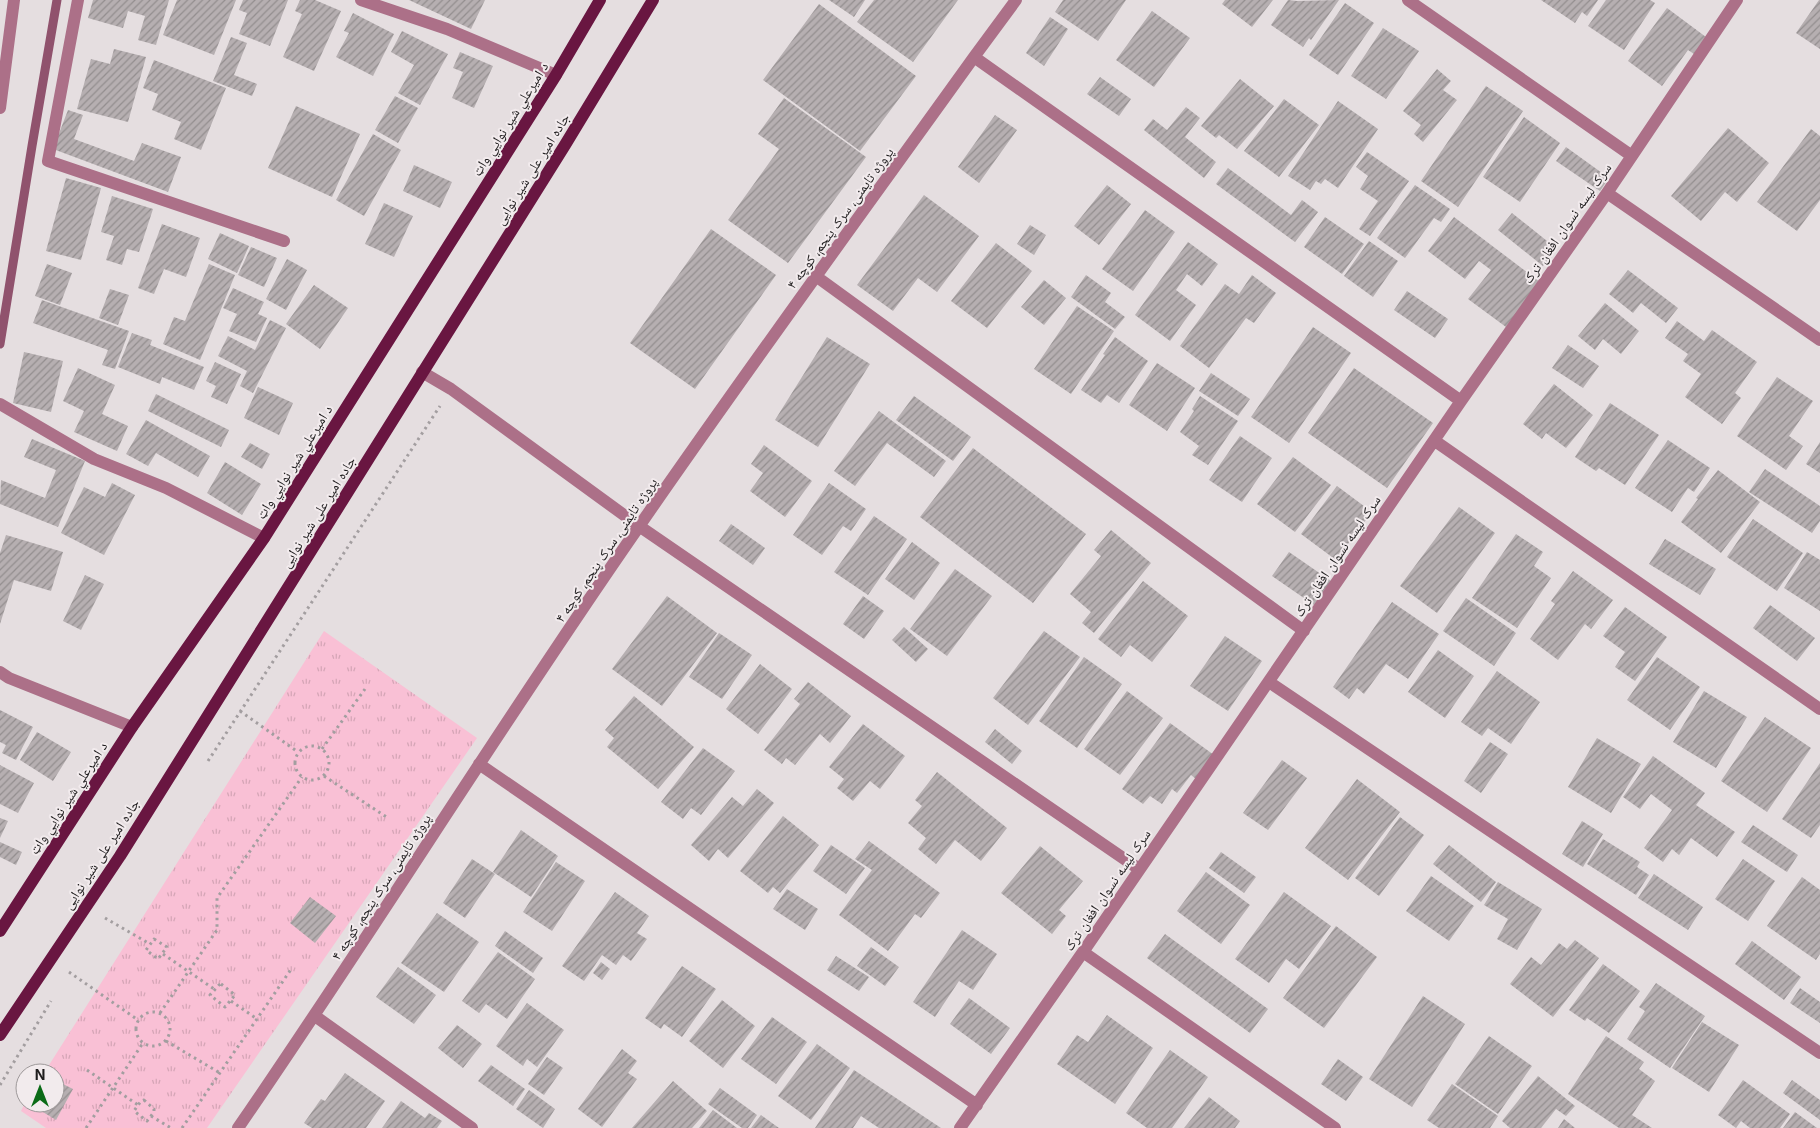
<svg xmlns="http://www.w3.org/2000/svg" width="1820" height="1128" font-family="Inter,'Noto Naskh Arabic',sans-serif">
	<style>
		.park { fill: url(#park-tufts) }
		.lines { fill: none; stroke-linecap: round; stroke-linejoin: round }
		.stream { stroke: #90526d; stroke-width: 9 }
		.building { fill: url(#building-hatch) }
		.path { stroke: #a39ea0; stroke-width: 3; stroke-dasharray: 2.5 4; stroke-linecap: butt }
		.minor { stroke: #ac7088; stroke-width: 12 }
		.major { stroke: #691641; stroke-width: 12 }
		.labels { text-anchor: middle; stroke-width: 4; stroke-linejoin: round; paint-order: stroke }
		.street-label { font-size: 14px; fill: #1f1d1e; stroke: #f2ebed }
	</style>
	<defs>
		<pattern id="park-tufts" width="24" height="20" patternUnits="userSpaceOnUse" patternTransform="scale(1.25)"><rect width="24" height="20" fill="#f9c0d5"/><path d="M3 7l-1-3M5 7V3M7 7l1-3M15 17l-1-3M17 17v-4M19 17l1-3" fill="none" stroke="#d5a5b6"/></pattern>
		<pattern id="building-hatch" width="6" height="6" patternUnits="userSpaceOnUse" patternTransform="scale(1.25)"><rect width="6" height="6" fill="#b6afb1"/><path d="M-1 1l2-2M0 6l6-6M5 7l2-2" fill="none" stroke="#938e8f"/></pattern>
	</defs>
	<rect width="100%" height="100%" fill="#e5dee0"/>
	<path class="park" d="M 324,631 L 477,738 L 207,1128 L 46,1128 L 21,1111 L 25,1103 L 55,1103 L 55,1073 L 44,1073 Z"/>
	<g class="lines">
		<path class="stream" d="M 0,344 L 32,146 L 57,0"/>
	</g>
	<path class="building" d="M 93,0 L 169,0 L 156,45 L 138,40 L 145,16 L 128,11 L 123,28 L 88,18 Z
		M 177,0 L 236,0 L 214,55 L 163,35 Z
		M 243,0 L 288,0 L 270,46 L 239,34 L 247,13 L 239,10 Z
		M 300,0 L 315,0 L 341,11 L 314,71 L 283,57 L 302,14 L 295,11 Z
		M 409,0 L 485,0 L 471,29 Z
		M 829,0 L 865,0 L 854,17 Z
		M 874,0 L 958,0 L 913,62 L 857,22 Z
		M 1063,0 L 1126,0 L 1098,41 L 1055,12 Z
		M 1225,0 L 1273,0 L 1252,27 L 1222,4 Z
		M 1288,0 L 1297,1 L 1339,0 L 1311,40 L 1309,38 L 1303,47 L 1271,25 Z
		M 1541,0 L 1598,0 L 1587,16 L 1582,12 L 1575,23 Z
		M 1606,0 L 1650,0 L 1655,3 L 1624,50 L 1588,26 Z
		M 1819,0 L 1820,0 L 1820,49 L 1796,33 Z
		M 1345,3 L 1374,23 L 1338,75 L 1309,55 Z
		M 819,4 L 916,76 L 860,151 L 763,80 Z
		M 1667,8 L 1706,37 L 1694,54 L 1688,50 L 1662,86 L 1628,61 Z
		M 1152,11 L 1190,38 L 1154,87 L 1116,60 Z
		M 353,13 L 394,34 L 373,76 L 336,57 L 349,33 L 344,31 Z
		M 1050,17 L 1068,29 L 1044,66 L 1026,53 Z
		M 1383,28 L 1419,51 L 1386,99 L 1351,76 Z
		M 402,31 L 448,54 L 420,105 L 398,93 L 414,65 L 391,52 Z
		M 231,37 L 247,43 L 234,75 L 257,84 L 252,96 L 213,81 Z
		M 114,49 L 146,57 L 128,122 L 77,109 L 91,59 L 110,64 Z
		M 460,52 L 493,66 L 474,108 L 452,98 L 463,72 L 453,68 Z
		M 154,60 L 226,88 L 201,150 L 174,139 L 181,122 L 152,110 L 158,94 L 143,88 Z
		M 1437,69 L 1451,81 L 1443,90 L 1457,100 L 1423,142 L 1414,134 L 1421,125 L 1403,111 Z
		M 1100,77 L 1131,99 L 1119,116 L 1087,94 Z
		M 1240,79 L 1274,106 L 1237,149 L 1219,135 L 1216,138 L 1201,126 Z
		M 1486,86 L 1523,111 L 1458,207 L 1421,181 Z
		M 395,96 L 418,108 L 398,143 L 375,130 Z
		M 784,98 L 866,157 L 788,263 L 728,220 L 779,149 L 758,134 Z
		M 1284,99 L 1319,125 L 1279,177 L 1244,151 Z
		M 1338,101 L 1378,129 L 1338,188 L 1325,179 L 1321,184 L 1316,181 L 1310,190 L 1288,176 Z
		M 296,106 L 360,134 L 332,197 L 268,168 Z
		M 1186,107 L 1200,118 L 1185,137 L 1216,162 L 1204,178 L 1144,130 L 1153,119 L 1167,130 Z
		M 68,110 L 83,115 L 74,139 L 134,161 L 142,143 L 181,157 L 168,192 L 53,149 Z
		M 995,115 L 1017,130 L 979,183 L 958,167 Z
		M 1524,117 L 1560,143 L 1520,202 L 1483,177 Z
		M 1728,128 L 1769,163 L 1737,202 L 1725,192 L 1701,221 L 1671,196 Z
		M 1811,129 L 1820,136 L 1820,200 L 1797,231 L 1757,202 Z
		M 373,134 L 401,150 L 364,216 L 336,200 Z
		M 1566,147 L 1609,178 L 1600,191 L 1556,161 Z
		M 1367,152 L 1409,181 L 1370,236 L 1359,229 L 1378,201 L 1360,189 L 1368,176 L 1356,167 Z
		M 414,165 L 452,182 L 440,208 L 403,191 Z
		M 1228,168 L 1291,215 L 1302,200 L 1318,212 L 1295,242 L 1216,184 Z
		M 66,178 L 101,188 L 81,260 L 46,251 Z
		M 1107,185 L 1131,204 L 1099,245 L 1074,226 Z
		M 1415,185 L 1450,209 L 1441,222 L 1434,218 L 1405,258 L 1377,238 Z
		M 924,195 L 979,236 L 937,292 L 918,278 L 893,311 L 857,285 Z
		M 112,196 L 153,209 L 139,252 L 127,249 L 122,265 L 106,260 L 114,236 L 101,232 Z
		M 384,203 L 413,216 L 394,257 L 365,244 Z
		M 1145,210 L 1175,232 L 1133,291 L 1102,269 Z
		M 1512,213 L 1557,249 L 1543,266 L 1498,230 Z
		M 1325,217 L 1364,244 L 1342,274 L 1304,247 Z
		M 1454,217 L 1540,282 L 1506,327 L 1468,299 L 1491,270 L 1479,261 L 1465,279 L 1428,251 Z
		M 162,224 L 200,238 L 186,277 L 164,269 L 154,294 L 138,288 Z
		M 1030,225 L 1046,235 L 1034,255 L 1017,244 Z
		M 711,229 L 776,275 L 695,389 L 630,343 Z
		M 220,233 L 249,246 L 237,273 L 208,259 Z
		M 1369,241 L 1398,261 L 1373,297 L 1344,276 Z
		M 1188,242 L 1218,264 L 1202,286 L 1187,274 L 1176,290 L 1196,305 L 1170,341 L 1135,315 Z
		M 996,243 L 1032,271 L 987,328 L 951,301 Z
		M 251,247 L 277,258 L 264,287 L 238,275 Z
		M 287,259 L 307,270 L 286,310 L 266,299 Z
		M 47,264 L 72,273 L 60,305 L 35,296 Z
		M 209,264 L 235,275 L 200,360 L 163,344 L 174,317 L 185,321 Z
		M 1628,270 L 1678,308 L 1666,323 L 1641,303 L 1633,313 L 1609,294 Z
		M 1086,275 L 1111,293 L 1105,302 L 1125,317 L 1115,329 L 1071,297 Z
		M 1252,275 L 1276,293 L 1254,323 L 1246,318 L 1209,368 L 1180,346 L 1225,284 L 1239,294 Z
		M 1044,280 L 1066,298 L 1044,325 L 1021,307 Z
		M 314,285 L 348,308 L 320,349 L 286,324 Z
		M 233,288 L 264,302 L 258,314 L 267,318 L 256,342 L 229,331 L 237,314 L 223,308 Z
		M 110,289 L 129,295 L 118,325 L 99,318 Z
		M 1407,291 L 1448,319 L 1435,338 L 1394,310 Z
		M 42,300 L 129,331 L 115,369 L 102,365 L 108,350 L 33,323 Z
		M 1605,303 L 1639,331 L 1621,354 L 1603,339 L 1595,350 L 1578,336 Z
		M 1077,306 L 1114,331 L 1071,394 L 1034,369 Z
		M 270,320 L 286,328 L 253,393 L 240,386 L 247,371 L 218,356 L 228,336 L 255,350 Z
		M 1677,321 L 1704,341 L 1712,330 L 1757,362 L 1735,393 L 1741,398 L 1722,424 L 1685,397 L 1701,374 L 1683,361 L 1688,354 L 1665,338 Z
		M 1313,327 L 1351,353 L 1289,443 L 1251,417 Z
		M 132,333 L 152,340 L 150,345 L 204,367 L 194,390 L 162,377 L 160,384 L 118,367 Z
		M 827,337 L 870,364 L 818,447 L 775,420 Z
		M 1115,337 L 1148,361 L 1119,403 L 1107,395 L 1101,403 L 1081,390 L 1105,355 L 1103,354 Z
		M 1568,345 L 1599,366 L 1583,388 L 1552,368 Z
		M 24,352 L 63,361 L 51,412 L 13,403 Z
		M 215,362 L 241,374 L 227,404 L 211,397 L 216,386 L 206,381 Z
		M 1157,363 L 1195,388 L 1167,431 L 1129,405 Z
		M 78,368 L 115,385 L 102,414 L 128,426 L 117,451 L 74,432 L 84,411 L 63,401 Z
		M 1354,368 L 1433,423 L 1387,488 L 1308,433 Z
		M 1211,373 L 1250,399 L 1238,416 L 1199,391 Z
		M 1777,377 L 1813,401 L 1789,436 L 1803,446 L 1786,470 L 1737,436 Z
		M 1554,384 L 1593,415 L 1566,448 L 1546,433 L 1542,439 L 1523,424 Z
		M 258,387 L 293,403 L 279,435 L 244,418 Z
		M 156,394 L 229,430 L 221,447 L 148,411 Z
		M 914,396 L 971,437 L 953,461 L 896,420 Z
		M 1200,396 L 1238,421 L 1208,465 L 1192,455 L 1199,446 L 1180,432 L 1194,411 L 1192,409 Z
		M 1610,403 L 1659,435 L 1625,485 L 1599,468 L 1596,471 L 1575,457 Z
		M 879,411 L 946,461 L 934,477 L 887,443 L 855,486 L 834,471 Z
		M 146,420 L 210,456 L 198,477 L 156,453 L 148,466 L 126,454 Z
		M 1240,436 L 1272,458 L 1242,502 L 1209,480 Z
		M 32,439 L 85,461 L 58,527 L 0,504 L 1,480 L 45,498 L 56,470 L 24,457 Z
		M 1668,440 L 1710,468 L 1694,492 L 1688,488 L 1672,512 L 1635,488 Z
		M 1820,442 L 1820,473 L 1806,464 Z
		M 250,443 L 270,454 L 262,469 L 241,457 Z
		M 764,445 L 812,481 L 785,517 L 750,491 L 763,473 L 751,464 Z
		M 973,448 L 1086,534 L 1033,603 L 920,517 Z
		M 1293,457 L 1331,485 L 1295,532 L 1257,504 Z
		M 225,462 L 261,484 L 242,515 L 207,493 Z
		M 1765,469 L 1820,506 L 1820,521 L 1812,533 L 1749,492 Z
		M 1718,470 L 1760,502 L 1721,553 L 1681,522 L 1698,499 L 1696,498 Z
		M 112,483 L 135,495 L 104,555 L 61,533 L 84,487 L 105,497 Z
		M 829,483 L 866,509 L 851,531 L 843,526 L 822,555 L 793,535 Z
		M 1337,486 L 1372,512 L 1336,560 L 1301,534 Z
		M 1459,507 L 1495,533 L 1437,613 L 1400,586 Z
		M 874,516 L 907,539 L 868,595 L 834,572 Z
		M 1753,519 L 1803,553 L 1777,591 L 1727,557 Z
		M 731,524 L 765,548 L 753,565 L 719,541 Z
		M 1111,530 L 1151,563 L 1094,633 L 1082,623 L 1091,612 L 1070,594 L 1101,556 L 1094,550 Z
		M 1516,534 L 1543,552 L 1534,566 L 1551,578 L 1517,628 L 1472,598 Z
		M 6,535 L 63,552 L 51,591 L 14,580 L 0,624 L 0,553 Z
		M 1665,539 L 1716,569 L 1700,595 L 1649,564 Z
		M 912,542 L 940,563 L 914,600 L 885,579 Z
		M 1289,552 L 1331,581 L 1314,605 L 1272,576 Z
		M 1807,552 L 1820,560 L 1820,611 L 1784,588 Z
		M 955,569 L 992,596 L 947,656 L 910,629 Z
		M 1573,571 L 1613,600 L 1591,629 L 1585,624 L 1558,660 L 1530,639 L 1555,604 L 1551,601 Z
		M 85,575 L 104,584 L 81,630 L 63,621 Z
		M 1143,581 L 1188,616 L 1152,662 L 1130,645 L 1121,657 L 1098,639 Z
		M 667,596 L 717,633 L 662,706 L 612,669 Z
		M 863,596 L 884,611 L 864,639 L 843,624 Z
		M 1466,598 L 1516,633 L 1494,666 L 1443,631 Z
		M 1392,602 L 1439,634 L 1408,679 L 1386,664 L 1364,694 L 1357,688 L 1349,699 L 1333,687 Z
		M 1770,605 L 1815,638 L 1797,661 L 1753,628 Z
		M 1625,607 L 1667,637 L 1635,681 L 1615,667 L 1625,652 L 1603,636 Z
		M 904,627 L 928,649 L 916,662 L 892,640 Z
		M 1044,631 L 1080,657 L 1028,725 L 993,698 Z
		M 719,633 L 752,655 L 722,699 L 689,677 Z
		M 1225,636 L 1262,661 L 1228,711 L 1190,686 Z
		M 1438,650 L 1474,676 L 1445,718 L 1408,692 Z
		M 1084,657 L 1122,684 L 1077,748 L 1039,721 Z
		M 1657,657 L 1700,687 L 1670,730 L 1627,700 Z
		M 760,664 L 792,689 L 758,734 L 726,709 Z
		M 1497,671 L 1540,702 L 1511,744 L 1488,728 L 1482,736 L 1461,722 Z
		M 808,682 L 851,716 L 830,743 L 820,734 L 795,765 L 786,758 L 782,764 L 764,750 L 800,704 L 794,699 Z
		M 1127,691 L 1163,718 L 1120,775 L 1084,749 Z
		M 1704,691 L 1747,717 L 1716,768 L 1673,742 Z
		M 634,696 L 694,747 L 658,789 L 607,747 L 614,738 L 605,730 Z
		M 0,710 L 33,727 L 16,760 L 2,753 L 6,745 L 0,742 Z
		M 1765,717 L 1811,748 L 1767,812 L 1721,781 Z
		M 1170,723 L 1214,755 L 1196,779 L 1191,775 L 1177,793 L 1172,789 L 1162,804 L 1150,796 L 1143,804 L 1122,789 Z
		M 863,724 L 905,756 L 880,789 L 870,781 L 853,801 L 837,788 L 844,779 L 829,767 Z
		M 995,729 L 1022,751 L 1012,764 L 985,742 Z
		M 37,732 L 71,752 L 53,781 L 20,760 Z
		M 1597,738 L 1641,764 L 1611,813 L 1568,787 Z
		M 1490,742 L 1508,754 L 1481,793 L 1464,781 Z
		M 703,748 L 735,771 L 701,815 L 691,808 L 683,819 L 661,802 Z
		M 1653,756 L 1705,793 L 1696,805 L 1735,832 L 1717,857 L 1691,838 L 1679,855 L 1672,849 L 1663,862 L 1644,848 L 1672,810 L 1651,794 L 1640,809 L 1623,797 Z
		M 1282,760 L 1307,778 L 1268,830 L 1243,813 Z
		M 1820,763 L 1820,825 L 1811,838 L 1782,819 Z
		M 0,765 L 34,783 L 18,813 L 0,804 Z
		M 937,772 L 1007,828 L 981,861 L 955,840 L 936,864 L 918,849 L 926,838 L 908,823 L 922,806 L 915,800 Z
		M 1357,779 L 1400,812 L 1348,880 L 1305,848 Z
		M 757,789 L 774,803 L 728,858 L 718,849 L 709,861 L 691,845 L 732,797 L 743,806 Z
		M 783,816 L 819,845 L 780,893 L 773,887 L 768,893 L 740,871 Z
		M 1400,817 L 1424,835 L 1379,896 L 1355,878 Z
		M 0,818 L 8,821 L 0,838 Z
		M 1582,821 L 1603,834 L 1583,867 L 1562,854 Z
		M 1753,825 L 1798,855 L 1787,872 L 1741,842 Z
		M 521,830 L 558,856 L 531,897 L 493,872 Z
		M 1603,839 L 1640,862 L 1637,867 L 1649,875 L 1636,895 L 1587,864 Z
		M 869,841 L 940,893 L 921,918 L 915,914 L 888,951 L 839,915 L 872,870 L 855,859 Z
		M 0,842 L 22,852 L 16,865 L 0,857 Z
		M 831,845 L 865,868 L 846,894 L 813,871 Z
		M 1449,845 L 1496,882 L 1481,902 L 1433,864 Z
		M 1040,846 L 1083,881 L 1059,910 L 1066,916 L 1052,934 L 1001,893 Z
		M 1221,852 L 1256,877 L 1244,893 L 1209,868 Z
		M 472,859 L 495,874 L 465,918 L 443,903 Z
		M 1743,859 L 1775,881 L 1748,921 L 1715,899 Z
		M 556,862 L 585,881 L 552,931 L 523,912 Z
		M 1206,872 L 1250,905 L 1221,944 L 1177,911 Z
		M 1654,874 L 1703,907 L 1688,930 L 1638,898 Z
		M 1431,876 L 1474,906 L 1449,941 L 1406,911 Z
		M 1802,877 L 1820,890 L 1820,954 L 1816,960 L 1767,926 Z
		M 1498,882 L 1542,909 L 1517,950 L 1497,939 L 1508,919 L 1484,905 Z
		M 787,889 L 818,909 L 805,930 L 773,909 Z
		M 615,892 L 649,916 L 637,933 L 647,939 L 631,961 L 623,955 L 616,965 L 602,955 L 584,981 L 562,966 Z
		M 1284,892 L 1331,926 L 1299,969 L 1286,959 L 1269,983 L 1235,959 Z
		M 310,897 L 336,916 L 315,943 L 290,923 Z
		M 437,913 L 479,942 L 444,992 L 401,963 Z
		M 1336,926 L 1377,957 L 1324,1028 L 1283,998 Z
		M 962,930 L 997,954 L 973,990 L 959,981 L 935,1017 L 913,1002 Z
		M 505,931 L 543,958 L 533,973 L 495,946 Z
		M 1165,934 L 1268,1009 L 1250,1033 L 1147,958 Z
		M 1575,940 L 1599,958 L 1553,1017 L 1510,984 L 1531,957 L 1541,965 L 1559,943 L 1567,949 Z
		M 1752,941 L 1801,977 L 1784,1000 L 1735,964 Z
		M 871,947 L 899,967 L 885,986 L 857,966 Z
		M 498,952 L 535,979 L 507,1019 L 486,1004 L 479,1013 L 462,1001 Z
		M 836,956 L 869,977 L 859,991 L 827,970 Z
		M 601,962 L 610,969 L 602,980 L 593,973 Z
		M 1603,964 L 1640,991 L 1609,1033 L 1587,1018 L 1585,1021 L 1569,1010 Z
		M 682,966 L 716,989 L 682,1037 L 664,1024 L 661,1029 L 645,1018 Z
		M 398,967 L 436,995 L 414,1024 L 376,997 Z
		M 1656,983 L 1705,1016 L 1670,1068 L 1627,1039 L 1645,1011 L 1639,1007 Z
		M 1800,988 L 1820,1002 L 1820,1023 L 1790,1003 Z
		M 1423,996 L 1465,1024 L 1412,1107 L 1369,1079 Z
		M 969,998 L 1010,1028 L 991,1054 L 950,1024 Z
		M 722,1000 L 755,1026 L 723,1068 L 689,1041 Z
		M 527,1003 L 564,1030 L 537,1067 L 527,1059 L 523,1066 L 496,1046 Z
		M 1107,1015 L 1153,1048 L 1115,1104 L 1057,1064 L 1077,1035 L 1088,1042 Z
		M 772,1017 L 807,1042 L 776,1084 L 741,1059 Z
		M 1702,1022 L 1739,1045 L 1709,1092 L 1672,1068 Z
		M 457,1025 L 482,1044 L 463,1068 L 438,1048 Z
		M 1489,1036 L 1532,1066 L 1498,1114 L 1455,1084 Z
		M 1606,1036 L 1644,1062 L 1639,1069 L 1655,1081 L 1632,1115 L 1652,1128 L 1619,1128 L 1568,1094 Z
		M 817,1044 L 850,1068 L 811,1120 L 778,1096 Z
		M 622,1049 L 637,1061 L 628,1073 L 637,1079 L 602,1127 L 578,1109 Z
		M 1170,1050 L 1208,1077 L 1172,1128 L 1147,1128 L 1126,1113 Z
		M 547,1057 L 563,1068 L 544,1095 L 528,1084 Z
		M 1338,1059 L 1363,1077 L 1346,1101 L 1321,1084 Z
		M 491,1065 L 525,1089 L 513,1106 L 478,1081 Z
		M 854,1070 L 941,1128 L 879,1128 L 861,1116 L 853,1128 L 815,1128 Z
		M 345,1073 L 385,1101 L 366,1128 L 312,1128 L 304,1123 L 321,1099 L 325,1101 Z
		M 1538,1076 L 1575,1106 L 1566,1116 L 1556,1109 L 1541,1128 L 1510,1128 L 1502,1121 Z
		M 55,1080 L 73,1089 L 56,1120 L 38,1109 L 41,1103 L 55,1103 Z
		M 1743,1080 L 1790,1114 L 1780,1128 L 1750,1128 L 1741,1121 L 1736,1128 L 1718,1115 Z
		M 1792,1080 L 1820,1100 L 1820,1120 L 1783,1093 Z
		M 673,1081 L 707,1111 L 692,1128 L 632,1128 Z
		M 1452,1084 L 1498,1116 L 1490,1128 L 1439,1128 L 1427,1120 Z
		M 720,1088 L 757,1115 L 748,1128 L 742,1128 L 708,1104 Z
		M 529,1090 L 555,1109 L 543,1128 L 516,1109 Z
		M 1209,1097 L 1240,1121 L 1235,1128 L 1184,1128 Z
		M 401,1101 L 425,1118 L 429,1113 L 442,1121 L 437,1128 L 382,1128 Z
		M 713,1110 L 737,1128 L 699,1128 Z
		M 1795,1112 L 1817,1128 L 1783,1128 Z
		M 761,1115 L 772,1123 L 779,1128 L 751,1128 Z
		M 1564,1119 L 1575,1128 L 1558,1128 Z"/>
	<g class="lines">
		<path class="path" d="M 240,711 L 298,752
			M295 763a17 17 0 1 1 34 0a17 17 0 1 1-34 0Z
			M 322,749 L 365,689
			M 208,761 L 440,406
			M 324,776 L 388,818
			M 105,918 L 150,944
			M 154,939 L 167,947 L 158,959 L 146,950 Z
			M 163,954 L 214,989
			M 69,972 L 138,1020
			M 221,984 L 235,995 L 225,1007 L 210,995 L 219,985 Z
			M 231,1001 L 257,1019
			M136 1029a17 17 0 1 1 34 0a17 17 0 1 1-34 0Z
			M 160,1013 L 217,930 L 217,898 L 302,777
			M 166,1041 L 220,1073
			M 87,1070 L 138,1105
			M 0,1085 L 51,1001
			M 144,1100 L 154,1109 L 154,1112 L 147,1121 L 134,1111 L 141,1101 Z
			M 151,1116 L 171,1128
			M 86,1128 L 143,1043
			M 182,1128 L 292,968"/>
		<path class="minor" d="M 78,0 L 48,161 L 284,241
			M 361,0 L 447,29 L 556,75
			M 1408,0 L 1632,156
			M 974,57 L 1461,401
			M 0,108 L 14,0
			M 1607,193 L 1820,340
			M 817,277 L 1304,631
			M 422,372 L 451,389 L 639,526 L 1139,869
			M 0,404 L 94,459 L 166,488 L 264,538
			M 1435,441 L 1820,709
			M 0,672 L 9,678 L 132,727
			M 1269,682 L 1820,1053
			M 479,764 L 977,1105
			M 1083,952 L 1335,1128
			M 315,1016 L 472,1128
			M 238,1128 C 375,929 502,723 640,525 C 749,367 862,213 974,57 L 1016,0
			M 960,1128 L 1083,952 L 1461,401 L 1607,193 L 1737,0"/>
		<path class="major" d="M 0,931 L 132,727 L 264,538 L 556,75 L 600,0
			M 0,1035 L 120,856 L 565,145 L 653,0"/>
	</g>
	<g class="labels">
		<g class="street-label">
			<text transform="translate(510 119) rotate(-58)" y="5">د امیرعلي شیر نوايي واټ</text>
			<text transform="translate(532 169) rotate(-58)" y="5">جاده امیر علی شیر نوایی</text>
			<text transform="translate(840 218) rotate(-54)" y="5">پروژه تایمنی، سرک پنجم، کوچه ۴</text>
			<text transform="translate(1567 223) rotate(-55)" y="5">سرک لیسه نسوان افغان‌ ترک</text>
			<text transform="translate(294 462) rotate(-58)" y="5">د امیرعلي شیر نوايي واټ</text>
			<text transform="translate(318 512) rotate(-58)" y="5">جاده امیر علی شیر نوایی</text>
			<text transform="translate(606 550) rotate(-56)" y="5">پروژه تایمنی، سرک پنجم، کوچه ۴</text>
			<text transform="translate(1337 556) rotate(-56)" y="5">سرک لیسه نسوان افغان‌ ترک</text>
			<text transform="translate(68 798) rotate(-57)" y="5">د امیرعلي شیر نوايي واټ</text>
			<text transform="translate(101 854) rotate(-57)" y="5">جاده امیر علی شیر نوایی</text>
			<text transform="translate(381 887) rotate(-57)" y="5">پروژه تایمنی، سرک پنجم، کوچه ۴</text>
			<text transform="translate(1107 890) rotate(-56)" y="5">سرک لیسه نسوان افغان‌ ترک</text>
		</g>
	</g>
	<g transform="translate(40 1088)"><circle r="24" fill="#f2ebed" stroke="#9e999a"/>
	<path d="M0-4L9 19L0 12L-9 19Z" fill="#0b6b17"/>
	<text y="-8" font-size="14" font-weight="bold" text-anchor="middle" fill="#1f1d1e">N</text>
	</g>
</svg>
